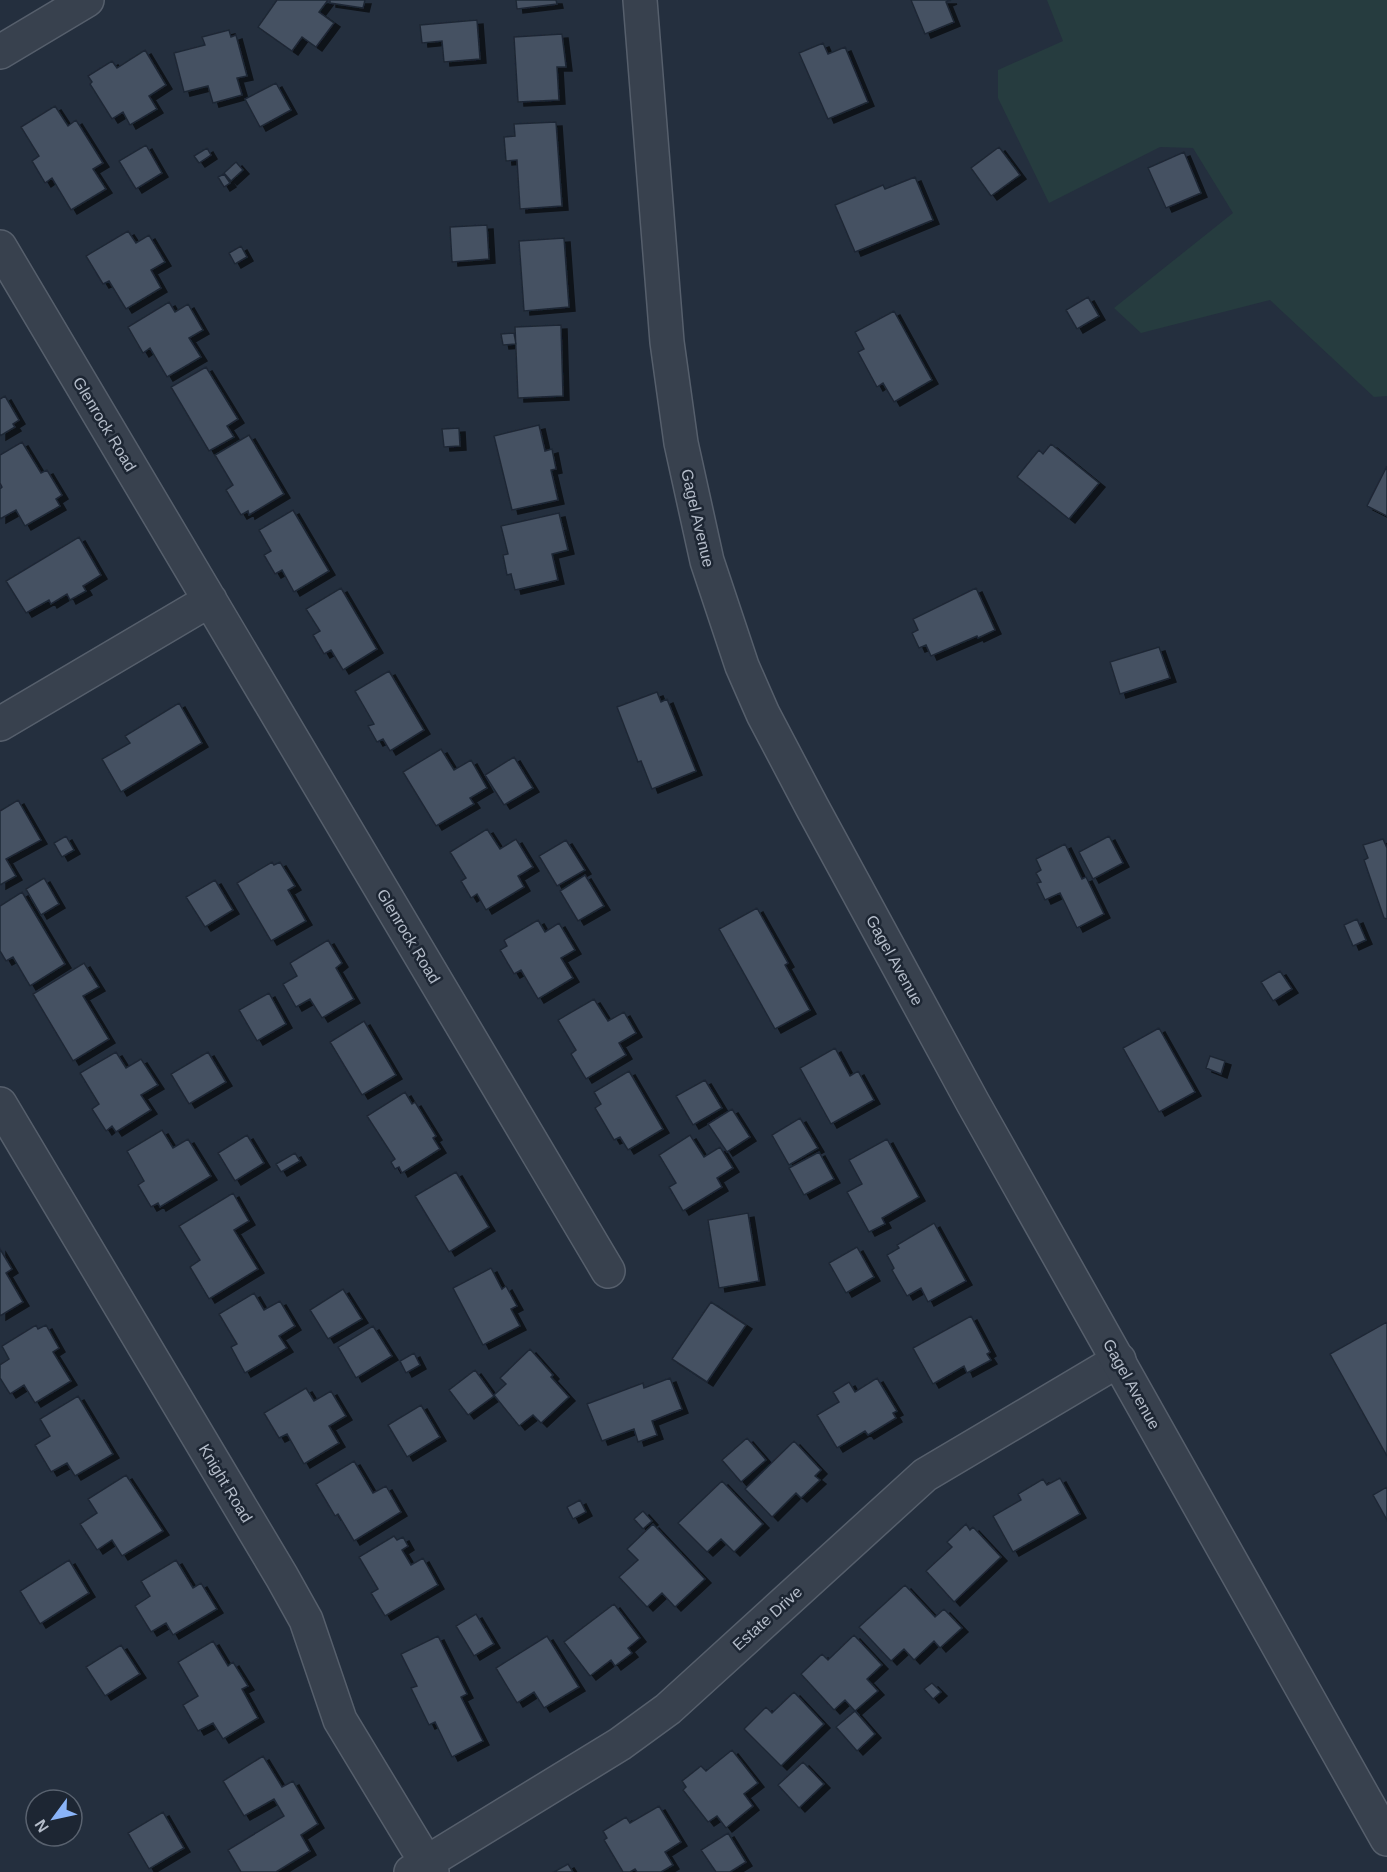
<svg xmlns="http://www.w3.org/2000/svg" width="1387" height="1872" font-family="Helvetica,sans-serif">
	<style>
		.green { fill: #263c3f }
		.building { fill: #455162; stroke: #1f2835; stroke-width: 1.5; filter: url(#shadow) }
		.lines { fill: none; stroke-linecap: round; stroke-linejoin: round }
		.minor-casing { stroke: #565f6c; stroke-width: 36 }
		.tertiary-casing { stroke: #565f6c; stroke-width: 36 }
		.minor { stroke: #38414e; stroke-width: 33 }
		.tertiary { stroke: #38414e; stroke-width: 33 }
		.labels { text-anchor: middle; stroke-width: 5; stroke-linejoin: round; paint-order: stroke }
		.street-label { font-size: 16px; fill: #b4bcc9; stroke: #1d2633 }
	</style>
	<defs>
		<filter id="shadow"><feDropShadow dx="6" dy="4" stdDeviation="0" flood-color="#0009"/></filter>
	</defs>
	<rect width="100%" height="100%" fill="#242f3e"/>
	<path class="green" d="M 1047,0 L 1387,0 L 1387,396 L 1374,397 L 1270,300 L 1141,333 L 1114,308 L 1233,213 L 1193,148 L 1160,147 L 1049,203 L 998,98 L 998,70 L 1063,41 Z"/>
	<path class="building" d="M 277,0 L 328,0 L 319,12 L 334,23 L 316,47 L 302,37 L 292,51 L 258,27 Z
		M 330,0 L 365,0 L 363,8 L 330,3 Z
		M 516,0 L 556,0 L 557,4 L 517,9 Z
		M 911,0 L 951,0 L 946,2 L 954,22 L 925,34 Z
		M 477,20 L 480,59 L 444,62 L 442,41 L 422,43 L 420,25 Z
		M 229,30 L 231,37 L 236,35 L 247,76 L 237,78 L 242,95 L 213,103 L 208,86 L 184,92 L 174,53 L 205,45 L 202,37 Z
		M 562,34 L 566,67 L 557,67 L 559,100 L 518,102 L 514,37 Z
		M 823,43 L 828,54 L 845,47 L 868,102 L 828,119 L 799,53 Z
		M 145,50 L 166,85 L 149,96 L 157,109 L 130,125 L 123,112 L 112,119 L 90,84 L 92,82 L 88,76 L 112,61 L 117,68 Z
		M 276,83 L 291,110 L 260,127 L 245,99 Z
		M 55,106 L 68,126 L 76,120 L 103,163 L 93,169 L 106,189 L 71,210 L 52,178 L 45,183 L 32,161 L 39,156 L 21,127 Z
		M 556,122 L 562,206 L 520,209 L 517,160 L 506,161 L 504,137 L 515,136 L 514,124 Z
		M 146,145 L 162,173 L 136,189 L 119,161 Z
		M 999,147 L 1020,175 L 991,196 L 971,168 Z
		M 207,148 L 211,155 L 199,163 L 194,156 Z
		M 1184,152 L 1201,193 L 1166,208 L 1148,168 Z
		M 236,162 L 243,170 L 231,181 L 224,173 Z
		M 224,174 L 230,183 L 224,187 L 218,177 Z
		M 915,177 L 933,220 L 855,252 L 835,205 L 883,185 L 885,189 Z
		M 487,225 L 489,259 L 452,262 L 450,227 Z
		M 128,231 L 136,243 L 149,235 L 165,262 L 151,270 L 161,288 L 126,309 L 109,281 L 103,284 L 86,256 Z
		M 564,238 L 569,307 L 524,311 L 519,241 Z
		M 241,246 L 247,257 L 235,264 L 229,253 Z
		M 1088,297 L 1099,316 L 1077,329 L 1066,310 Z
		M 169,302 L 175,312 L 188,304 L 203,330 L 189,338 L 201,357 L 167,377 L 150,348 L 143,353 L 128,327 Z
		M 894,311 L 932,380 L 894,402 L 883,383 L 877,387 L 858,352 L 864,349 L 855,332 Z
		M 561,325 L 563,396 L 518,398 L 515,327 Z
		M 514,333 L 516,344 L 503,345 L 501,334 Z
		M 206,367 L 238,419 L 227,426 L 234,437 L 209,451 L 171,387 Z
		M 5,396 L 19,420 L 13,424 L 15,427 L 0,436 L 0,399 Z
		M 539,425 L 545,451 L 552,449 L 556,469 L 551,470 L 558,500 L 512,510 L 494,436 Z
		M 459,428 L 460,446 L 444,447 L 442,429 Z
		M 249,435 L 284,494 L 249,515 L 248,511 L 241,515 L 226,490 L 233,485 L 215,455 Z
		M 22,442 L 41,473 L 47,470 L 62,495 L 56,499 L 60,506 L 25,526 L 16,510 L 0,519 L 0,489 L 2,487 L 0,483 L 0,455 Z
		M 1051,444 L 1099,483 L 1069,519 L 1017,477 L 1039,450 L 1043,454 Z
		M 1387,466 L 1387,516 L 1367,506 Z
		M 293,510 L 329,571 L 294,592 L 282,570 L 275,574 L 264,555 L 271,551 L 259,530 Z
		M 559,513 L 568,550 L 552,554 L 558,580 L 515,590 L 511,574 L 507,575 L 503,555 L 508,554 L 501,526 Z
		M 79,537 L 101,575 L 83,586 L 86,591 L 70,600 L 67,594 L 51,604 L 49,600 L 26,613 L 6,581 Z
		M 341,588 L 377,649 L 343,670 L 331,650 L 324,654 L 313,635 L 320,631 L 306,609 Z
		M 976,588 L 995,630 L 978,638 L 977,636 L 931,656 L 926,645 L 919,648 L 912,633 L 918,630 L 913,619 Z
		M 1159,647 L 1170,678 L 1120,694 L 1110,662 Z
		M 389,671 L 424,730 L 390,751 L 383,739 L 377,742 L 368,726 L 374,724 L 355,691 Z
		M 657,692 L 661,702 L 667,699 L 696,771 L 652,789 L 641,761 L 638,762 L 617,707 Z
		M 179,703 L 202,743 L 121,792 L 102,759 L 130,743 L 125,736 Z
		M 441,749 L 454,770 L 471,760 L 487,788 L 470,798 L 474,804 L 436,826 L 403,772 Z
		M 514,757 L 533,788 L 504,805 L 485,775 Z
		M 18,800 L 41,840 L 6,859 L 16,876 L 0,885 L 0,811 Z
		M 487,829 L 500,849 L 516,839 L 533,867 L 518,876 L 524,887 L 486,910 L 477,894 L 471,898 L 461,881 L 466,878 L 450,852 Z
		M 66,836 L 74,850 L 62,857 L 54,843 Z
		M 1109,836 L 1123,863 L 1093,879 L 1079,852 Z
		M 1383,839 L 1387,848 L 1387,919 L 1384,918 L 1364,860 L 1368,858 L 1363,845 Z
		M 566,840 L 585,870 L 557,886 L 539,856 Z
		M 1065,844 L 1082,879 L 1086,877 L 1104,914 L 1077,928 L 1060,893 L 1045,900 L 1037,883 L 1041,882 L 1036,873 L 1041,870 L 1036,859 Z
		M 272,862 L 274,865 L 280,862 L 295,886 L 288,890 L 306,921 L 271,941 L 237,883 Z
		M 585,875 L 604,906 L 578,921 L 560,891 Z
		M 44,878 L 59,904 L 41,915 L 26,889 Z
		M 215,880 L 233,910 L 205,927 L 186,897 Z
		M 22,892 L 65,964 L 30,986 L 13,957 L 6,961 L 0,951 L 0,906 Z
		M 757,908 L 788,963 L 785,965 L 810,1010 L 775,1029 L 719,929 Z
		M 1357,919 L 1366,940 L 1353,946 L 1344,925 Z
		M 538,920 L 545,932 L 559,923 L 575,950 L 561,958 L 573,978 L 538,999 L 521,970 L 514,974 L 500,950 L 507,946 L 504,940 Z
		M 328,940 L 342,963 L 336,968 L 354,999 L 322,1018 L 310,999 L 296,1007 L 283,984 L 297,976 L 290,963 Z
		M 84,963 L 99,987 L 83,996 L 109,1039 L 73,1061 L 33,994 Z
		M 1280,971 L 1292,989 L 1273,1001 L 1261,982 Z
		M 269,993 L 286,1024 L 257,1041 L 239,1010 Z
		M 594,999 L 608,1021 L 624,1012 L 636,1033 L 619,1043 L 626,1055 L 586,1079 L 571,1054 L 576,1050 L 558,1020 Z
		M 364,1021 L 396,1075 L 362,1095 L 330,1042 Z
		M 1159,1028 L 1195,1092 L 1159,1112 L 1123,1048 Z
		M 835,1048 L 850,1076 L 858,1071 L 874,1100 L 831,1124 L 800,1068 Z
		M 116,1052 L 126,1068 L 141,1059 L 158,1085 L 141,1095 L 151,1110 L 116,1132 L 112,1126 L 106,1131 L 92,1109 L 99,1104 L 80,1073 Z
		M 208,1052 L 226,1082 L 189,1104 L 171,1074 Z
		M 1210,1056 L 1225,1061 L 1221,1074 L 1206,1068 Z
		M 629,1071 L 663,1129 L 628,1150 L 620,1137 L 614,1140 L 595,1108 L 601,1104 L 594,1092 Z
		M 705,1080 L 722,1108 L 693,1125 L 676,1096 Z
		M 405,1092 L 412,1104 L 415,1102 L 436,1136 L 433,1138 L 440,1149 L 402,1173 L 399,1167 L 395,1169 L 391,1162 L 395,1159 L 367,1116 Z
		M 732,1109 L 750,1137 L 727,1152 L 708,1124 Z
		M 800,1118 L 818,1148 L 789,1165 L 772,1135 Z
		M 162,1130 L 173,1148 L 188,1139 L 211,1176 L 160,1207 L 158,1203 L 151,1207 L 138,1185 L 144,1181 L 127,1151 Z
		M 247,1135 L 264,1163 L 235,1181 L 218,1153 Z
		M 690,1135 L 704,1157 L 720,1147 L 733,1168 L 717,1178 L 722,1187 L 683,1211 L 669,1187 L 676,1183 L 659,1155 Z
		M 887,1139 L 919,1197 L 882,1218 L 885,1224 L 869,1232 L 847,1192 L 862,1184 L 849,1160 Z
		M 819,1152 L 834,1179 L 804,1195 L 789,1168 Z
		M 295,1153 L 300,1161 L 281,1172 L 276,1164 Z
		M 456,1172 L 489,1227 L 449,1252 L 415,1196 Z
		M 233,1193 L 249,1221 L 234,1230 L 258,1269 L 209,1299 L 190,1267 L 200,1260 L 179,1226 Z
		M 748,1213 L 759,1281 L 719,1288 L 708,1220 Z
		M 934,1223 L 966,1281 L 928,1302 L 921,1288 L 907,1296 L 892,1270 L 894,1268 L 887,1255 L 899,1248 L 897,1245 Z
		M 857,1247 L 874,1277 L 846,1293 L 829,1263 Z
		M 0,1249 L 12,1269 L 6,1273 L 23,1302 L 0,1316 Z
		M 491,1268 L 502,1289 L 506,1286 L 517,1306 L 511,1309 L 520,1326 L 483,1345 L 453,1288 Z
		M 343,1289 L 362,1319 L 328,1339 L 310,1310 Z
		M 254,1293 L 264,1310 L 280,1301 L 295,1326 L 279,1336 L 287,1348 L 245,1373 L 231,1347 L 237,1344 L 219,1314 Z
		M 711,1302 L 746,1325 L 707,1382 L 672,1359 Z
		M 971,1316 L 990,1352 L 987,1354 L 991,1360 L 967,1373 L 964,1366 L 933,1384 L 913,1348 Z
		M 1387,1322 L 1387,1456 L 1330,1354 Z
		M 36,1325 L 38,1329 L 46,1325 L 59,1348 L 53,1352 L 71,1381 L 35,1403 L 24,1385 L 10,1394 L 0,1378 L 0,1365 L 9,1359 L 2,1346 Z
		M 373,1326 L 392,1356 L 356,1378 L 338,1347 Z
		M 530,1349 L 553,1375 L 551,1377 L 569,1397 L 541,1423 L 533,1415 L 519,1426 L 494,1395 L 506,1384 L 500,1378 Z
		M 414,1353 L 420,1365 L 406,1373 L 400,1361 Z
		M 475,1370 L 494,1396 L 468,1415 L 449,1390 Z
		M 670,1378 L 682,1409 L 652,1421 L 657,1435 L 638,1442 L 634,1429 L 602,1441 L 587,1404 L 643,1383 L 644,1388 Z
		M 877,1378 L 897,1411 L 893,1413 L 896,1418 L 868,1435 L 865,1431 L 837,1448 L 817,1415 L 839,1402 L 833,1392 L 849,1382 L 855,1392 Z
		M 306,1388 L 314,1401 L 331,1391 L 346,1416 L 329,1426 L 339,1443 L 304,1464 L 287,1434 L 279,1438 L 264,1413 Z
		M 78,1396 L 113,1454 L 75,1476 L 67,1463 L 51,1472 L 35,1445 L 50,1436 L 40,1419 Z
		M 421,1405 L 440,1437 L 407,1457 L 388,1425 Z
		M 747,1438 L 766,1460 L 741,1482 L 722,1460 Z
		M 794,1441 L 821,1470 L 815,1476 L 820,1480 L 801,1498 L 796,1493 L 772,1517 L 745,1489 Z
		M 354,1461 L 373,1493 L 386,1486 L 401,1512 L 354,1541 L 338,1514 L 335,1516 L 316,1484 Z
		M 126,1475 L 163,1531 L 122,1556 L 112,1540 L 97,1550 L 80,1524 L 97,1513 L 88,1499 Z
		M 1060,1478 L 1080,1514 L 1013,1552 L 993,1516 L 1021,1500 L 1018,1494 L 1043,1479 L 1047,1485 Z
		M 722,1481 L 763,1524 L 734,1552 L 721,1539 L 707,1552 L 678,1523 Z
		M 1387,1487 L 1387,1520 L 1373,1495 Z
		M 580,1500 L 586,1512 L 573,1519 L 567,1507 Z
		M 643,1511 L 652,1521 L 643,1529 L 634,1519 Z
		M 653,1524 L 705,1579 L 675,1607 L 662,1593 L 647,1607 L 619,1577 L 638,1560 L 627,1549 Z
		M 966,1524 L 970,1530 L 973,1527 L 1001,1557 L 954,1602 L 926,1571 L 952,1547 L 947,1542 Z
		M 394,1536 L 397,1540 L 403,1537 L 408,1546 L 402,1550 L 411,1565 L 423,1558 L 438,1585 L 385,1616 L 371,1593 L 378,1589 L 359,1557 Z
		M 69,1560 L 89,1593 L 40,1624 L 20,1591 Z
		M 176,1560 L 193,1588 L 201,1583 L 217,1609 L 173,1635 L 166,1623 L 151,1632 L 135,1606 L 150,1596 L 141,1581 Z
		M 905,1585 L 935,1617 L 944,1609 L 962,1628 L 940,1648 L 934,1641 L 914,1660 L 904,1649 L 891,1661 L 859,1627 Z
		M 614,1604 L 640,1638 L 628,1648 L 632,1653 L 615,1666 L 611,1660 L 590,1676 L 564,1642 Z
		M 476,1614 L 494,1644 L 474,1656 L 456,1626 Z
		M 854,1635 L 882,1665 L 867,1679 L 878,1691 L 855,1711 L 845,1700 L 834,1710 L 801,1674 L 822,1654 L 828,1660 Z
		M 438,1636 L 467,1694 L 461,1697 L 483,1741 L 452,1757 L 435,1722 L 429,1725 L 411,1688 L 417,1686 L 401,1654 Z
		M 547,1636 L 579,1687 L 544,1708 L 534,1692 L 517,1703 L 496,1668 Z
		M 213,1641 L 228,1666 L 233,1662 L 248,1686 L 242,1689 L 258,1718 L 223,1739 L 213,1723 L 198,1731 L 183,1705 L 198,1696 L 178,1662 Z
		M 121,1645 L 140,1674 L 105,1696 L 86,1667 Z
		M 932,1683 L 941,1692 L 933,1699 L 924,1689 Z
		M 794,1692 L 824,1724 L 781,1766 L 744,1729 L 766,1707 L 772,1713 Z
		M 855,1711 L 875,1734 L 857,1751 L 836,1727 Z
		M 732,1750 L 758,1783 L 744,1794 L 753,1806 L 726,1828 L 717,1816 L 708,1822 L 683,1790 L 686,1787 L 682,1781 L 701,1766 L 706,1771 Z
		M 263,1756 L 282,1787 L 293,1781 L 318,1824 L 301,1835 L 310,1851 L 276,1872 L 241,1872 L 228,1850 L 284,1816 L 274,1799 L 244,1816 L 223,1781 Z
		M 803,1762 L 824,1784 L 799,1808 L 778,1785 Z
		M 659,1806 L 681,1842 L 665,1852 L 673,1865 L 661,1872 L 637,1872 L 635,1869 L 630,1872 L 623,1872 L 604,1840 L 607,1838 L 603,1831 L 626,1817 L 630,1823 Z
		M 163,1812 L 184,1848 L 149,1869 L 128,1833 Z
		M 728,1833 L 746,1862 L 730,1872 L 716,1872 L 701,1850 Z
		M 568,1864 L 573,1872 L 554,1872 Z"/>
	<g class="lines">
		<g class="minor-casing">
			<path id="minor" d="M 0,52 L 87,0
				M 0,247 L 608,1271
				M 0,724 L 210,600
				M 0,1104 L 282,1577 L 306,1620 L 340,1720 L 432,1872
				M 411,1872 L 620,1744 L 668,1709 L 925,1475 L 1119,1360"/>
		</g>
		<g class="tertiary-casing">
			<path id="tertiary" d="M 640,0 L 667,342 L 681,443 L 707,561 L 742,666 L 763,714 L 812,807 L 973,1103 L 1387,1839"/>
		</g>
		<use href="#minor" class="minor"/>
		<use href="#tertiary" class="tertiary"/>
	</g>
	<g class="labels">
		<g class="street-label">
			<text transform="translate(105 424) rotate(59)" y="6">Glenrock Road</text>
			<text transform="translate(698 518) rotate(77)" y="6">Gagel Avenue</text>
			<text transform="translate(409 936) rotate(59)" y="6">Glenrock Road</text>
			<text transform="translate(895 960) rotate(61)" y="6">Gagel Avenue</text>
			<text transform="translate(1132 1384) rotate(61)" y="6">Gagel Avenue</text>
			<text transform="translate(226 1483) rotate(59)" y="6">Knight Road</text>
			<text transform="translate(767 1618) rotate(-42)" y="6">Estate Drive</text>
		</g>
	</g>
	<g transform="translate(54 1818) rotate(237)"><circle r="28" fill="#1d2633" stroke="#59626f" stroke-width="1.5"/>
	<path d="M0-4.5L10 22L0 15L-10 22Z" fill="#8ab4f8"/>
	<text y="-9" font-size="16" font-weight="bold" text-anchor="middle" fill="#b4bcc9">N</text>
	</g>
</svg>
